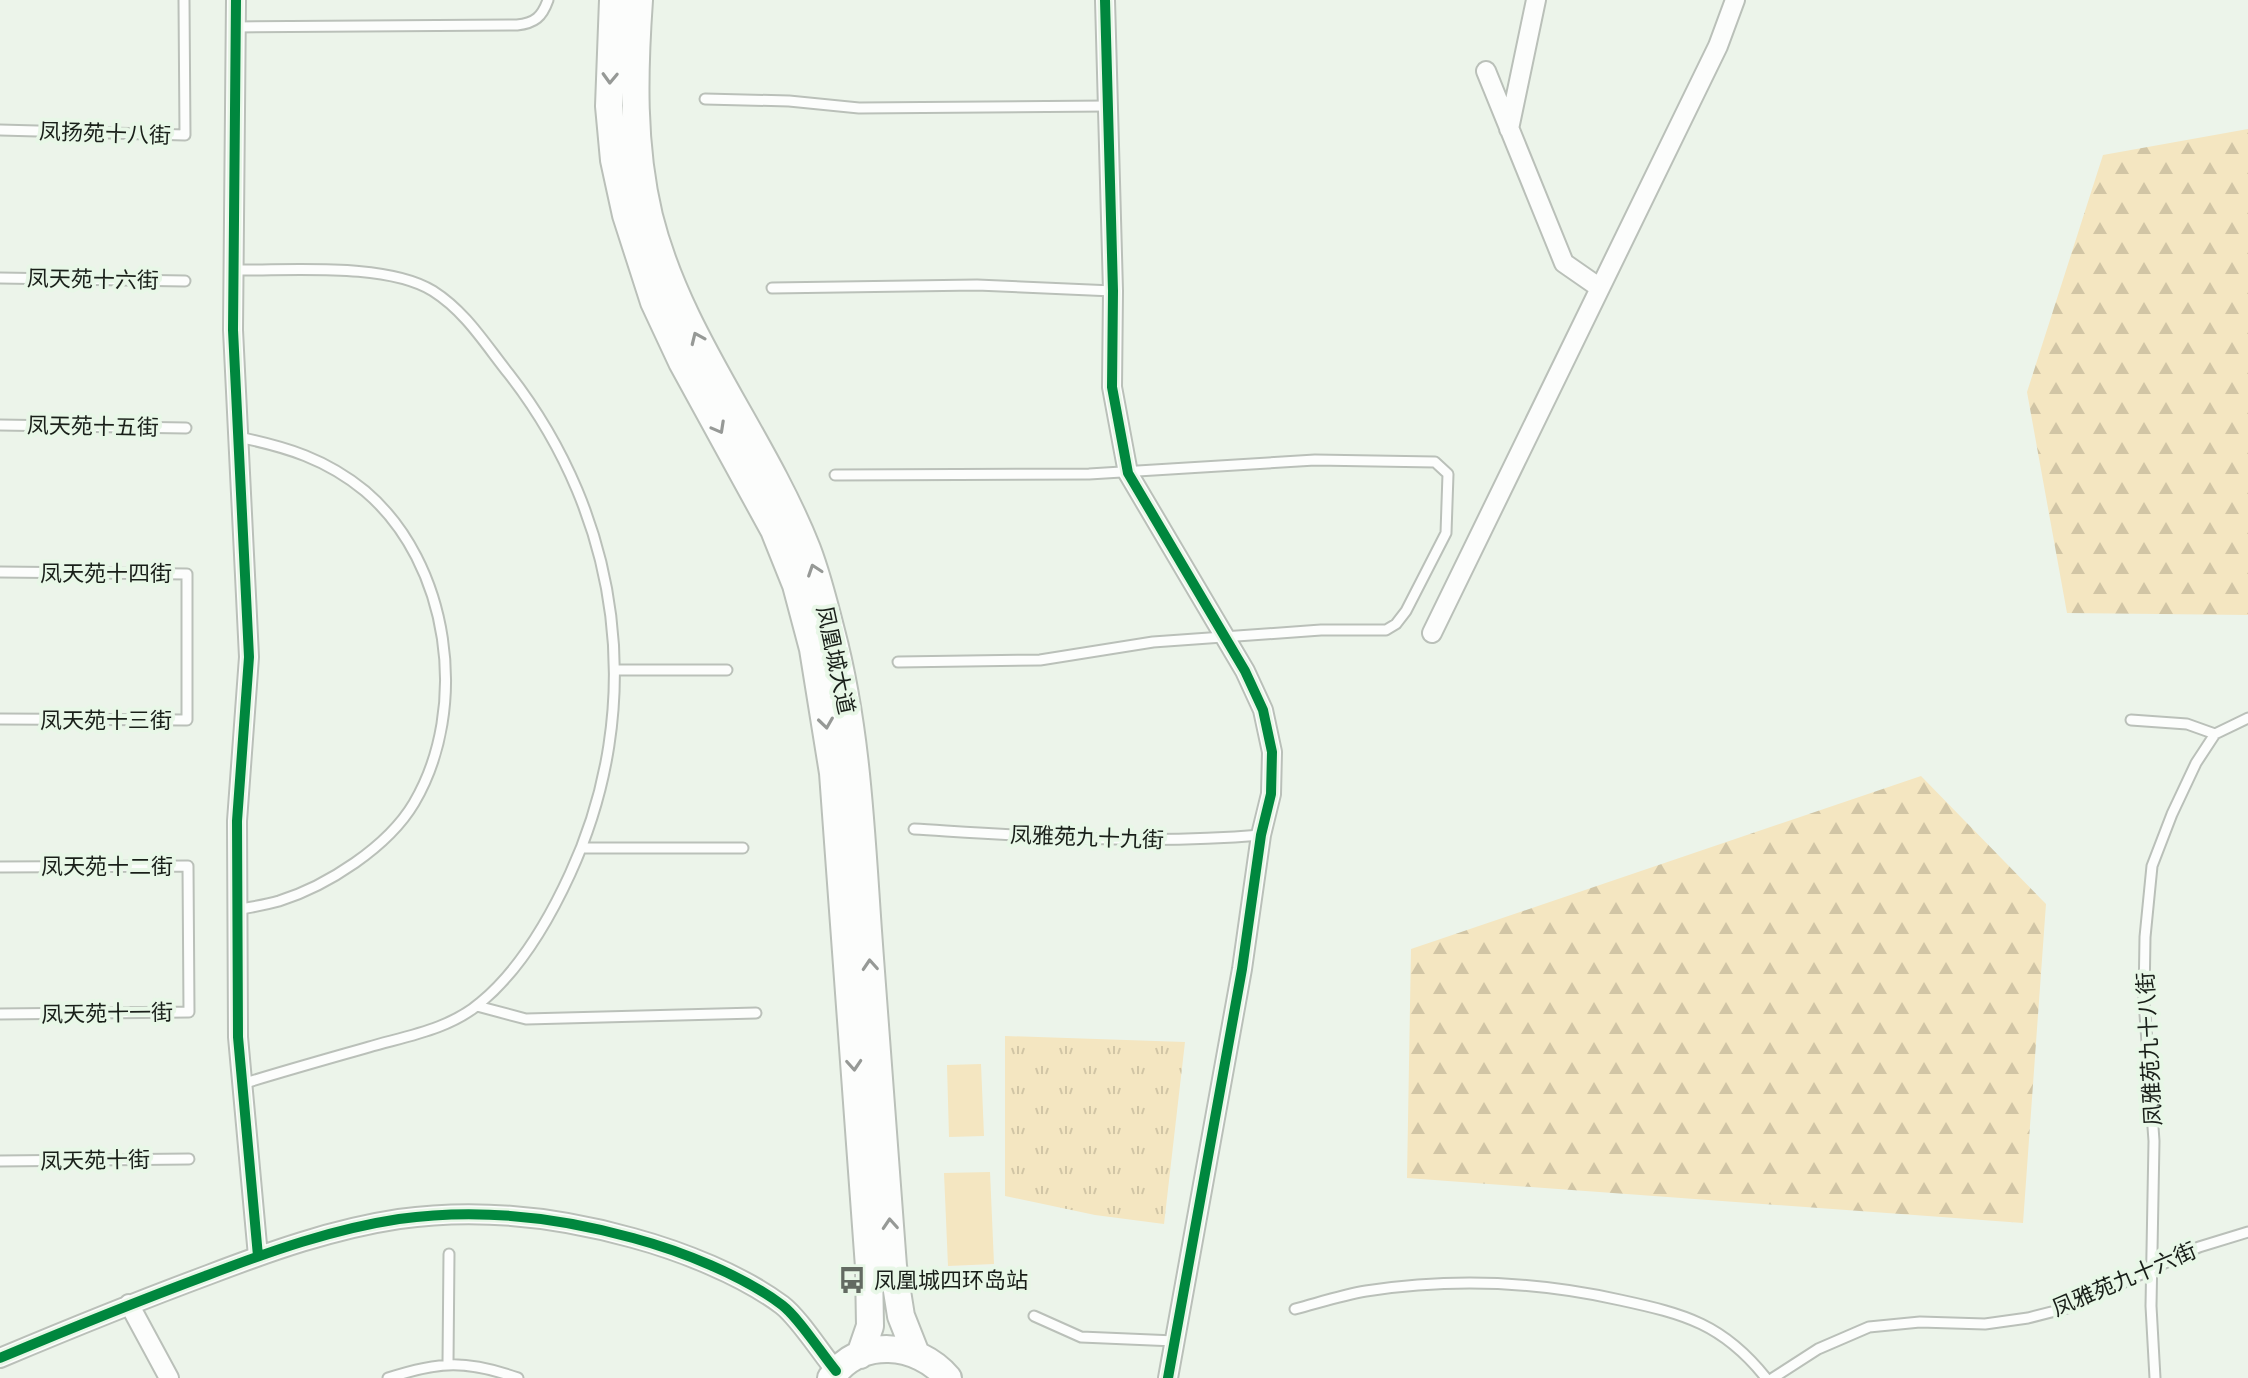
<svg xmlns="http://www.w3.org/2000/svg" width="2248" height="1378" font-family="'Titillium Web','Noto Sans SC',sans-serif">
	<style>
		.grass { fill: url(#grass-tufts) }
		.forest { fill: url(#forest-firs) }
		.pitch { fill: #f4e6c1 }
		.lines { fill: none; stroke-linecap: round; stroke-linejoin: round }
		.service-casing { stroke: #bac0b9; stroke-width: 13 }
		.minor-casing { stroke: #bac0b9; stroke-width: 22 }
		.secondary-casing { stroke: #bac0b9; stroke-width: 30 }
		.service { stroke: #fcfdfc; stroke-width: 9 }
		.minor { stroke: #fcfdfc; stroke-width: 18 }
		.secondary { stroke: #fcfdfc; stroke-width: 26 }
		.cycleway-casing { stroke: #e8f7e7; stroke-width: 15 }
		.cycleway { stroke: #00873e; stroke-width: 10 }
		.oneway { stroke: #969996 }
		.labels { text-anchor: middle; stroke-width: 8; stroke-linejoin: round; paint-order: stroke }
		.street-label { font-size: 22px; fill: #191f19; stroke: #e8f7e7 }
		.poi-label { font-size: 22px; fill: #191f19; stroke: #e8f7e7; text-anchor: start }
	</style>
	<defs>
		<pattern id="grass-tufts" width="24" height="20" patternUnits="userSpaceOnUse" patternTransform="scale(2)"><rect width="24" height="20" fill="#f4e6c1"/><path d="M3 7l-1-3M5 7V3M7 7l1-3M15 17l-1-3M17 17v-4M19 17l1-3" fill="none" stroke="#d1c5a5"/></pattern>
		<pattern id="forest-firs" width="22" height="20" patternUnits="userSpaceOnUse" patternTransform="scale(2)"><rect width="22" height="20" fill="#f4e6c1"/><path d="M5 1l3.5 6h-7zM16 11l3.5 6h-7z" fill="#d1c5a5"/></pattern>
	</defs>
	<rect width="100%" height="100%" fill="#ecf4ea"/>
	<path class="grass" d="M 1005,1036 L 1185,1042 L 1164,1224 L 1095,1215 L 1005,1196 Z"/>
	<path class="forest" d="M 2248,129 L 2248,615 L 2067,613 L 2027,392 L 2103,155 Z
		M 1921,776 L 2046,904 L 2023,1223 L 1407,1178 L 1411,949 Z"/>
	<path class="pitch" d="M 981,1064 L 984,1136 L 949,1137 L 947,1065 Z
		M 990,1172 L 994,1264 L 948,1266 L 944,1173 Z"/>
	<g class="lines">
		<g class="service-casing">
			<path id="service" d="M 236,27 L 517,25 C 535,23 542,17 548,0
				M 705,99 L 789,101 L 859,108 L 1108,106
				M 0,130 L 185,135 L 184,0
				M 234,270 C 289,271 386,262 433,291 C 466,312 485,344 509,374 C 622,519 647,707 570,874 C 548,922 520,970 480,1003 C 450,1029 407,1036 369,1047 C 327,1059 284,1071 242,1084
				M 0,278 L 185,281
				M 772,288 L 977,285 L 1113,291
				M 0,425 L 186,428
				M 835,475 L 1089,474 L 1315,460 L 1435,462 L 1448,474 L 1446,533 L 1406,611 L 1396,624 L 1386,630 L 1321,630 L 1153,642 L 1040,660 L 898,662
				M 0,572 L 187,574 L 187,720 L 0,719
				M 615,670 L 727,670
				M 2131,720 L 2187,724 L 2215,734
				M 914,829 C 1029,836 1145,845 1261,835
				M 582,848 L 743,848
				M 0,867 L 188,866 L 189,1012 L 0,1014
				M 237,910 C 251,907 265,905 279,901 C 327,886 388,847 414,803 C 470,708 450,563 365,491 C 326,459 287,447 238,437
				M 477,1006 L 526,1019 L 756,1013
				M 0,1161 L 189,1159
				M 1295,1309 C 1318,1303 1342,1295 1366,1291 C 1451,1278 1536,1281 1620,1300 C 1685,1314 1723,1324 1766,1378
				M 1034,1316 L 1081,1337 L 1175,1341
				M 448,1363 L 449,1254
				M 388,1378 C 440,1361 466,1360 518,1378
				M 1773,1378 L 1818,1349 L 1869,1327 L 1920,1322 L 1985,1324 L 2028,1318 L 2071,1307 L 2199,1247 L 2248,1232
				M 2155,1378 L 2151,1306 L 2154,1141 L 2144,1000 L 2145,937 L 2152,866 L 2172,814 L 2196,763 L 2215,734 L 2248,718"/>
		</g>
		<g class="minor-casing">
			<path id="minor" d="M 236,0 L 233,330 L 249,657 L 237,821 L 238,1037 L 258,1256
				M 1105,0 L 1113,291 L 1112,387 L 1128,473 L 1245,671 L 1263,710 L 1272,752 L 1271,794 L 1261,835 L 1242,969 L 1168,1378
				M 1486,71 L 1564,263 L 1600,288
				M 1509,129 L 1536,0
				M 1432,633 L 1718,46 L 1735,0
				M 129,1304 L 169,1378
				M 0,1358 C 69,1329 138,1301 208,1275 C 271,1251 333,1229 399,1219 C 478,1208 558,1217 633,1238 C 681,1251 742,1275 782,1305 C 799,1318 821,1353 836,1371"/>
		</g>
		<g class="secondary-casing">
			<path id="secondary" d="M 613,0 L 609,106 L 614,160 L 626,215 L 654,302 L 682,362 L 774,530 L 796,585 L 813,649 L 833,773 L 869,1267 L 870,1326 L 860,1355
				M 639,0 C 634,72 632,145 649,216 C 679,337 762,435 807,549 C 817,575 824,603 831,631 C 857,729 861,831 868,931 C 876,1043 885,1155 893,1266 L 901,1316 L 916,1354
				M 831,1378 C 860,1337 917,1342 948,1378"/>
		</g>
		<use href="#service" class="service"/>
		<use href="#minor" class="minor"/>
		<use href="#secondary" class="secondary"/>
		<g class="cycleway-casing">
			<path id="cycleway" d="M 236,0 L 233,330 L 249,657 L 237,821 L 238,1037 L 258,1256
				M 1105,0 L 1113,291 L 1112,387 L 1128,473 L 1245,671 L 1263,710 L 1272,752 L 1271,794 L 1261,835 L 1242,969 L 1168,1378
				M 0,1358 C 69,1329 138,1301 208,1275 C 271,1251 333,1229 399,1219 C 478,1208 558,1217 633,1238 C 681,1251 742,1275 782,1305 C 799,1318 821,1353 836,1371"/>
		</g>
		<use href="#cycleway" class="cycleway"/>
	</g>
	<defs><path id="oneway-chevron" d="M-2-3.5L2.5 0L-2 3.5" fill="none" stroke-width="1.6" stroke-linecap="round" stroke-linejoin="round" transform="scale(2)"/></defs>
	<g class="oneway">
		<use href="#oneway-chevron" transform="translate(610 78) rotate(92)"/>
		<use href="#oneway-chevron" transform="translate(697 338) rotate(-114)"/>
		<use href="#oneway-chevron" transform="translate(719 428) rotate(61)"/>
		<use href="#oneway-chevron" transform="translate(814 570) rotate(-109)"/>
		<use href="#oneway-chevron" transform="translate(826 723) rotate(82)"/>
		<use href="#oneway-chevron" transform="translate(870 965) rotate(-94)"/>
		<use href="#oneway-chevron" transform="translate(854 1065) rotate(86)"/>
		<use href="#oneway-chevron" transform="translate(890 1224) rotate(-94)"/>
	</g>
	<defs>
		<g id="bus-bare" transform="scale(2.16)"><path d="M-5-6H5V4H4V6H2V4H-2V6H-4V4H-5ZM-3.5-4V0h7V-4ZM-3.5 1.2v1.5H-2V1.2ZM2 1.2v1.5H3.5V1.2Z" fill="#636a62" stroke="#e8f7e7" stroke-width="2.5" paint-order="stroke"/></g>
	</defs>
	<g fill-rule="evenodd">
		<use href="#bus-bare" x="852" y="1280"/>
	</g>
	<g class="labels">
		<g class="street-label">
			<text transform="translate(105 133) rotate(2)" y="8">凤扬苑十八街</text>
			<text transform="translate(93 279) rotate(1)" y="8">凤天苑十六街</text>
			<text transform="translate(93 426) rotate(1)" y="8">凤天苑十五街</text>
			<text x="106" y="581">凤天苑十四街</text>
			<text transform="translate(836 660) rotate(78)" y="8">凤凰城大道</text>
			<text x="106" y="728">凤天苑十三街</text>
			<text transform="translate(1087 837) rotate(2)" y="8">凤雅苑九十九街</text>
			<text x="107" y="874">凤天苑十二街</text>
			<text transform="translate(107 1013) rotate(-1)" y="8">凤天苑十一街</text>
			<text transform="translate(2149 1049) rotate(-93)" y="8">凤雅苑九十八街</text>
			<text transform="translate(95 1160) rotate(-1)" y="8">凤天苑十街</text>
			<text transform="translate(2124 1279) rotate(-23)" y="8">凤雅苑九十六街</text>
		</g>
		<g class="poi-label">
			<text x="874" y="1288">凤凰城四环岛站</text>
		</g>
	</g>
</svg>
